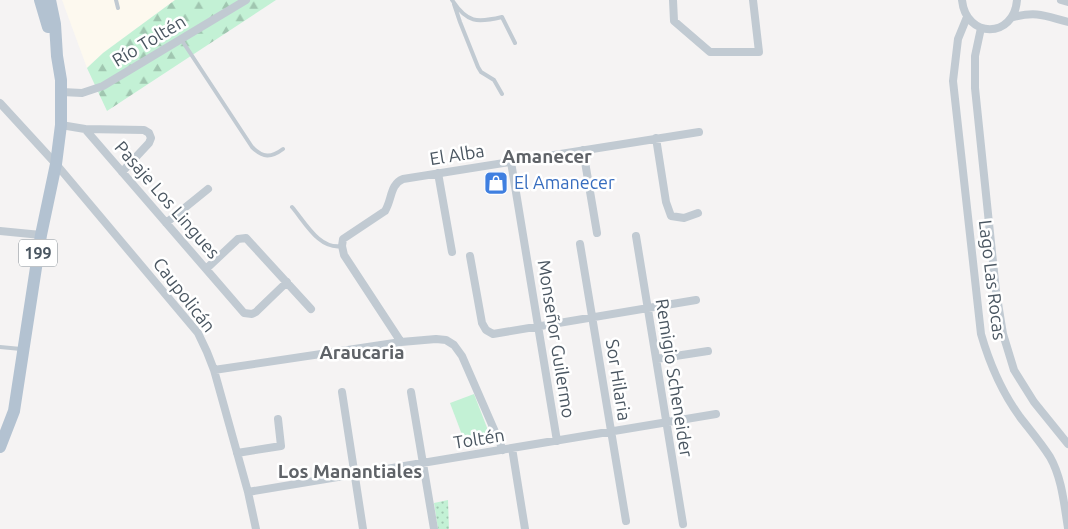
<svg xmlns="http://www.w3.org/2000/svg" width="1068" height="529" font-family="Ubuntu,sans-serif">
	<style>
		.commercial { fill: #fdf9ef }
		.grass { fill: url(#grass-dots) }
		.forest { fill: url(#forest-firs) }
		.garden { fill: #c3f1d5 }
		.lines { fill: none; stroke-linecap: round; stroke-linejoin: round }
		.lane { stroke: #c1cad2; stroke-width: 4 }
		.street { stroke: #c1cad2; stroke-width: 8 }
		.primary { stroke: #b3c2d1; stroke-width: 12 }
		.labels { text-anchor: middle; stroke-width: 5; stroke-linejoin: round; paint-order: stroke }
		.shield { fill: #fff; stroke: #808990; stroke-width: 1 }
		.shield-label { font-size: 16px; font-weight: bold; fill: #4a5661 }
		.street-label { font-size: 18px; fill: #4a5661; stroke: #fff }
		.shop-label { font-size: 18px; fill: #366cbe; stroke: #fff; text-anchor: start }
		.neighbourhood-label { font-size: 19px; font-weight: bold; fill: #5f6368; stroke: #fff }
	</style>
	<defs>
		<pattern id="grass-dots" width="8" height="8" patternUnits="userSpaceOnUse" patternTransform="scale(1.25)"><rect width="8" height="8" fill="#c3f1d5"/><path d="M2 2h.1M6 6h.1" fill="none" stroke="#a0c6b0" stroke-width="1.8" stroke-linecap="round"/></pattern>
		<pattern id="forest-firs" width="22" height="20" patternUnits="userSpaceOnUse" patternTransform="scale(1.25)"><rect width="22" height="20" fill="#c3f1d5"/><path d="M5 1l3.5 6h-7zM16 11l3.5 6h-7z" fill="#a0c6b0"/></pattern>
	</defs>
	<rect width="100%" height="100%" fill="#f5f3f3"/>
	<path class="commercial" d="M 62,0 L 175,0 L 103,53 L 87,68 Z"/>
	<path class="grass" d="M 448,500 L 449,529 L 438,529 L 434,503 Z"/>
	<path class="forest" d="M 175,0 L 276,0 L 107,111 L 87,68 L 103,53 Z"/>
	<path class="garden" d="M 474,394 L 491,438 L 467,448 L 450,403 Z"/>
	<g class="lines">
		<path class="lane" d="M 116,0 L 118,8
			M 452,0 C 467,23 477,23 502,17 L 515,43
			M 454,4 L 460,22 L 478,67 L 481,72 L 494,80 L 502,94
			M 181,39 L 252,147 C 263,158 271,158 283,149
			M 292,207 C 305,222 319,250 342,246
			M 0,347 L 21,349"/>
		<path class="street" d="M 673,0 L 674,21 L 710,52 L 759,52 L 753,0
			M 962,0 C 966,39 1014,39 1017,0
			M 1061,0 L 1068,2
			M 967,17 L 958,39 L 953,81 L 981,334 C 990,365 1001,391 1020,417 C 1030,430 1041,443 1050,457 C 1062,478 1064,504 1068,528
			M 1013,17 C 1038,11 1045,16 1068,22
			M 981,28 L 975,56 L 975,88 L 996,291 L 1003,334 L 1014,370 L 1034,402 L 1068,444
			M 62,92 L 82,93 L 103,86 L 246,0
			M 0,103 L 56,164 L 198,333 L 207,352 L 214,370 L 248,492 L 256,529
			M 61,125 L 85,129 L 244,313 L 252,314 L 256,312 L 287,282
			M 85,129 L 144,130 L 149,133 L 151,138 L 149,143 L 122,172
			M 656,138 L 666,202 L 671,216 L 684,218 L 698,213
			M 583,150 L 597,233
			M 511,162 L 557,441
			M 438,173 L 452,252
			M 166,223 L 208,189
			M 0,231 L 41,235
			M 636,236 L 683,524
			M 580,244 L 626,521
			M 470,256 L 482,323 L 486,330 L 493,334 L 696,300
			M 206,269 L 238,239 L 246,238 L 311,309
			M 401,342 L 344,255 L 342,246 L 343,239 L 385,211 C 392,200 390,184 403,179 L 699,132
			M 656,359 L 708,351
			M 214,370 L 401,342 L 436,339 L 446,340 L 454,345 L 462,356 L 503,450
			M 342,392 L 363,529
			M 411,392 L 434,529
			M 512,448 L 525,529
			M 237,453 L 281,446 L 278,419
			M 248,492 L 716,414"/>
		<path class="primary" d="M 40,0 L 48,27
			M 0,447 L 14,411 L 41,235 L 56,164 L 61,125 L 61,80 L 57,56 L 55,24 L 50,0"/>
	</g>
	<defs>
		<g id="shop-square" transform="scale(1.25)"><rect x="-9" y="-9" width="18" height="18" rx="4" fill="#3f7fe0" stroke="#fff"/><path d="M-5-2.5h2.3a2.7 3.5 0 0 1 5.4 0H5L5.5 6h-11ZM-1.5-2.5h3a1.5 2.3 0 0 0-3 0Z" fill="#fff"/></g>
	</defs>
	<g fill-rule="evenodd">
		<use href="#shop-square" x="496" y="183"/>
	</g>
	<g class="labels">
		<rect class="shield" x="19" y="239.5" width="38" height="27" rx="4"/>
		<g class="shield-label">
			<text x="38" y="259">199</text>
		</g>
		<g class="street-label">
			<text transform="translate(149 41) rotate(-31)" y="6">Río Toltén</text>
			<text transform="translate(457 155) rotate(-9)" y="6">El Alba</text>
			<text transform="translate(167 200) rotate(49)" y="6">Pasaje Los Lingues</text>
			<text transform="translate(992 280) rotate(83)" y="6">Lago Las Rocas</text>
			<text transform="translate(184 295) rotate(52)" y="6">Caupolicán</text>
			<text transform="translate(556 339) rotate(81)" y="6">Monseñor Guilermo</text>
			<text transform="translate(674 378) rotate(81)" y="6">Remigio Scheneider</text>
			<text transform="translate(618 380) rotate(81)" y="6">Sor Hilaria</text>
			<text transform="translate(479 439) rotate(-9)" y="6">Toltén</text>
		</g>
		<g class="shop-label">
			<text x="514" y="189">El Amanecer</text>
		</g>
		<g class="neighbourhood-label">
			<text x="547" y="163">Amanecer</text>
			<text x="362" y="359">Araucaria</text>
			<text x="350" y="478">Los Manantiales</text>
		</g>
	</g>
</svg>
